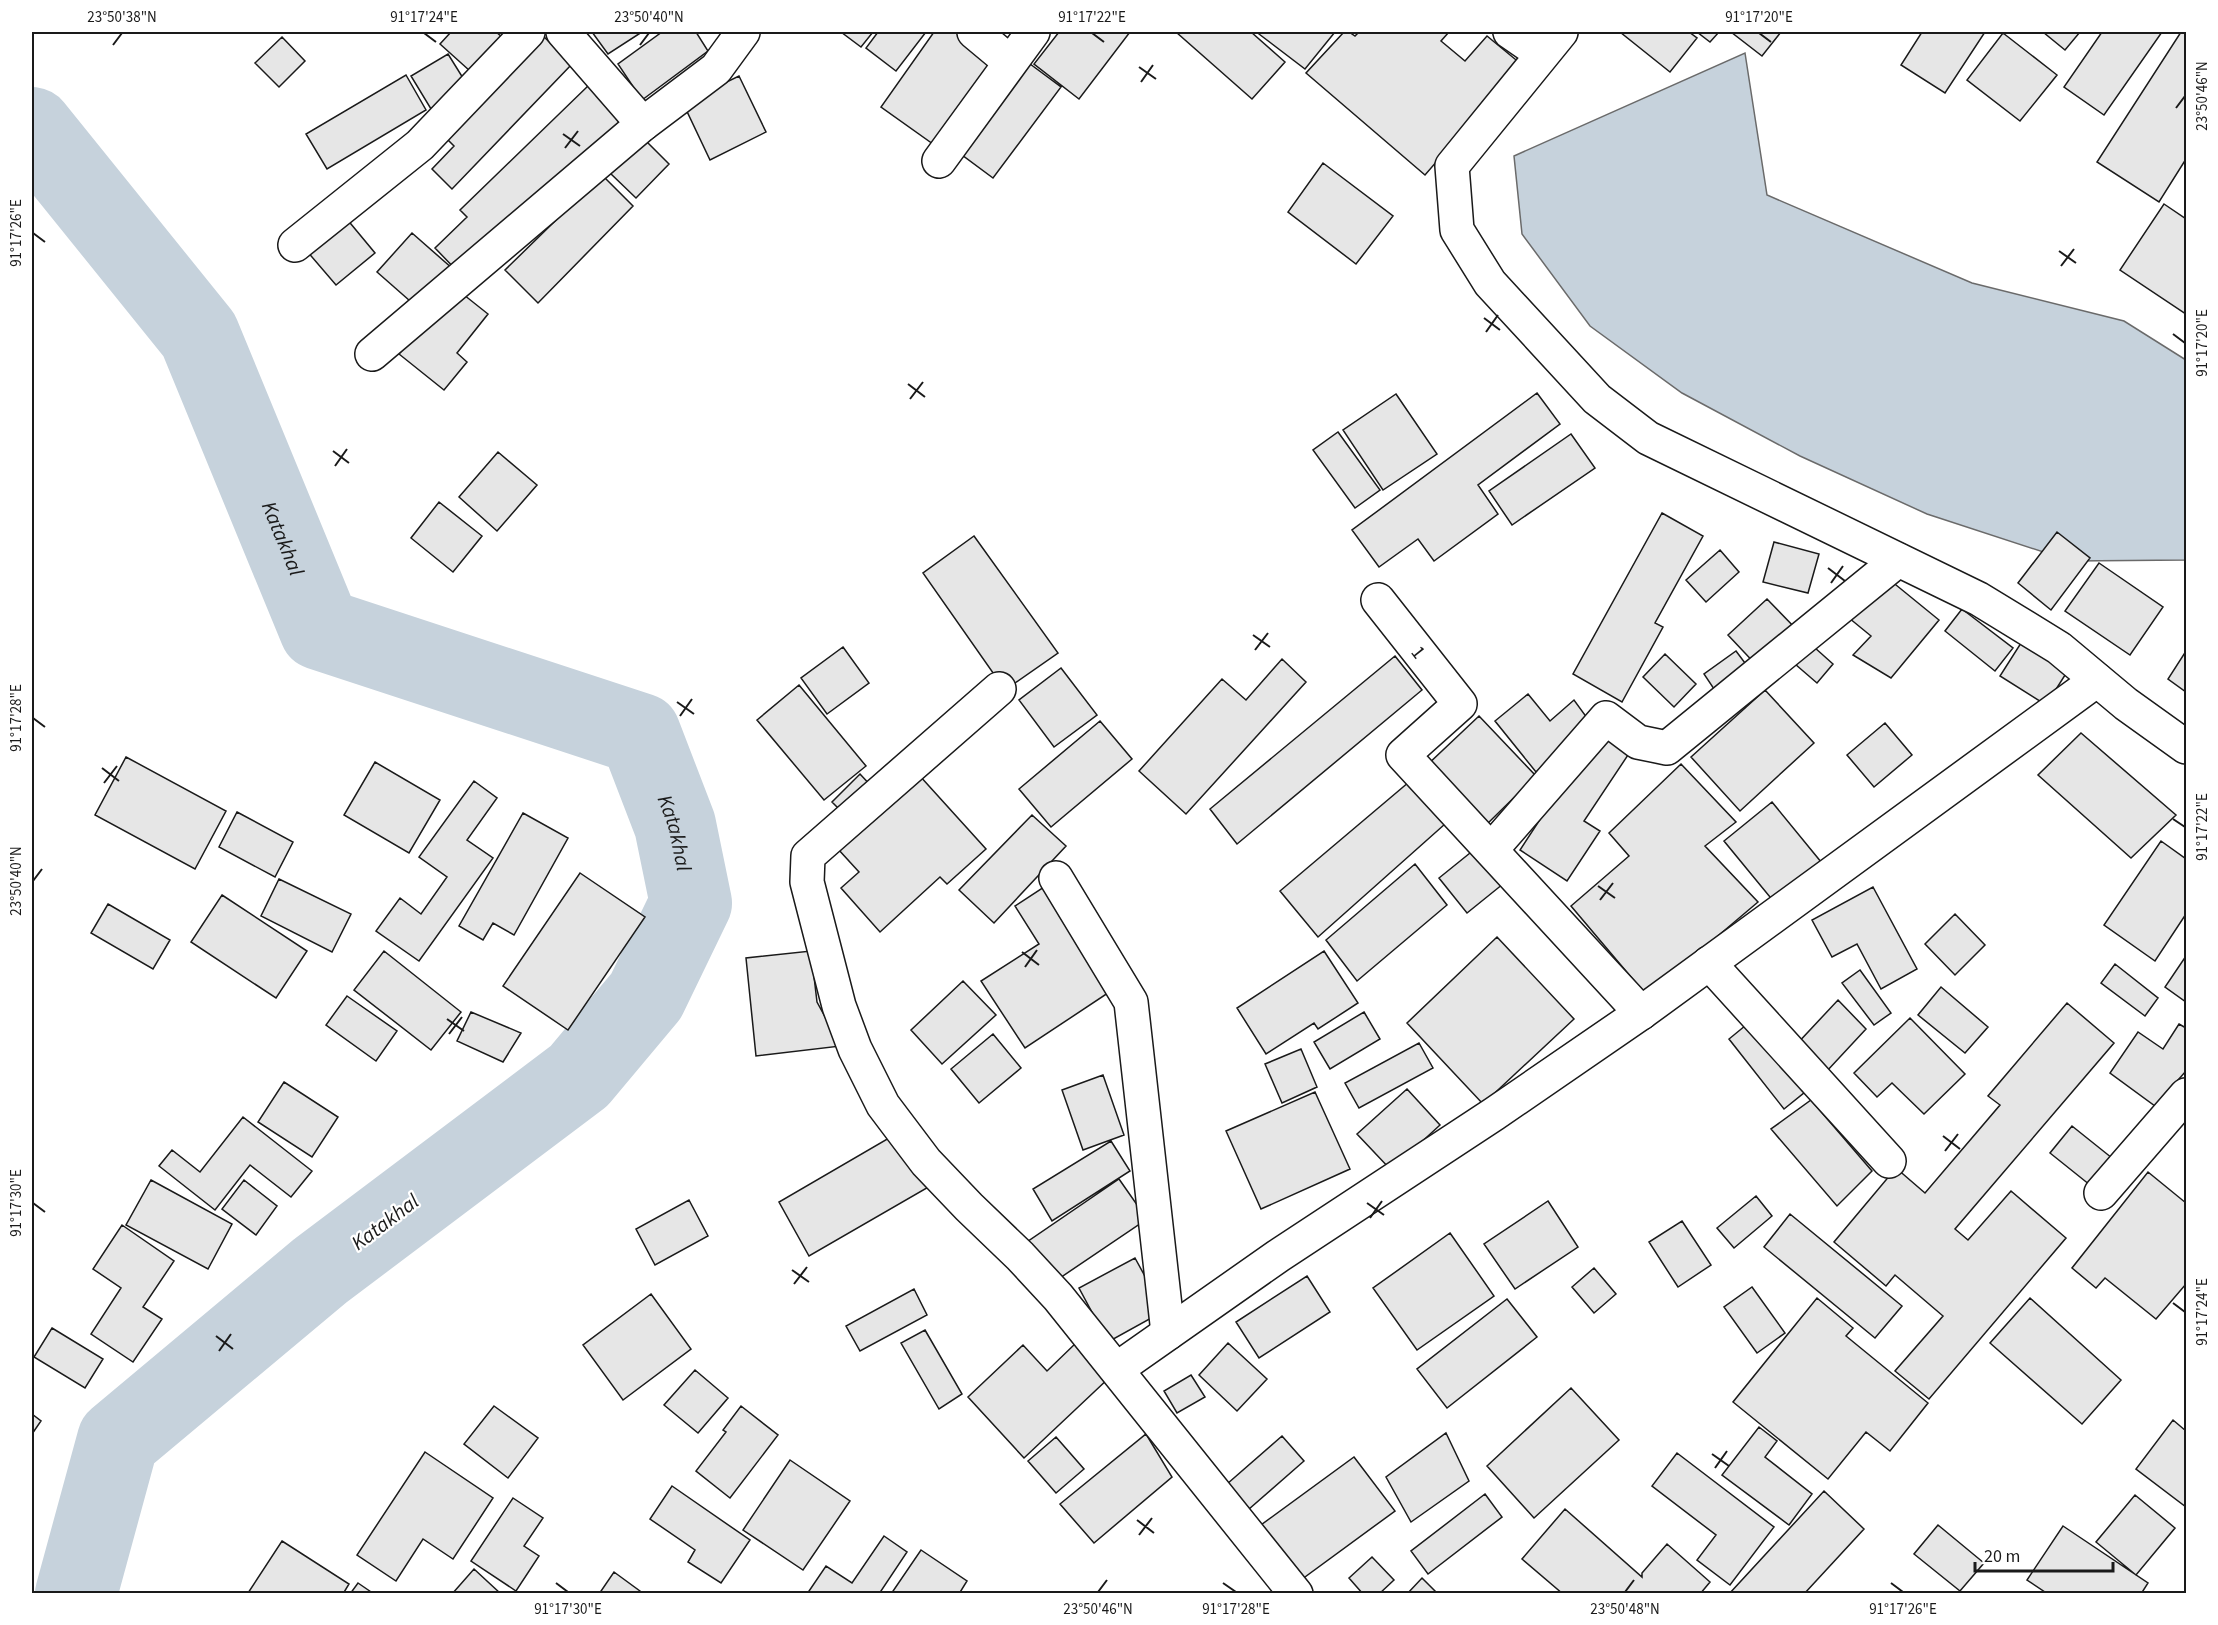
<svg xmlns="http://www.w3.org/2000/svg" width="2218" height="1625" font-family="'Source Sans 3',sans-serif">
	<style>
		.water { fill: #c6d2dc; stroke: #6a6a6a; stroke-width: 1.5 }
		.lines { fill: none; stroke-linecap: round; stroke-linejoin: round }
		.river { stroke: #c6d2dc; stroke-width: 82 }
		.building { fill: #e6e6e6; stroke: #1a1a1a; stroke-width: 1.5 }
		.minor-casing { stroke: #1a1a1a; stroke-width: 36 }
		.minor { stroke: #fff; stroke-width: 33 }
		.ticks { fill: none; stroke: #1a1a1a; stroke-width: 2 }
		.labels { text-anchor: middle; stroke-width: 4.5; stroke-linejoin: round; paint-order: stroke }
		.street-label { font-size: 20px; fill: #1a1a1a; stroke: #fff }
		.water-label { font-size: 21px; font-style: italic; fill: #1a1a1a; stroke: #fff }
		.neatline { fill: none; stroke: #1a1a1a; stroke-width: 2 }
		.ticks-label { font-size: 15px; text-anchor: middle; fill: #1a1a1a }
	</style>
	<rect width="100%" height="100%" fill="#fff"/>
	<path class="water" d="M 1745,53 L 1767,195 L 1972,283 L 2124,321 L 2186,360 L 2186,560 L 2071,561 L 1927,514 L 1800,456 L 1682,393 L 1590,326 L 1522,234 L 1514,156 Z"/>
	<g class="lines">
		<path class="river" id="s1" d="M 32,128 L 199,335 L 320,629 L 640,734 L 675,825 L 691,903 L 646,996 L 579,1076 L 320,1271 L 118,1440 L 76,1594"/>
	</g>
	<path class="building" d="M 451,32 L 496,32 L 502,37 L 470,71 L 440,44 Z
		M 539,32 L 572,64 L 452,189 L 432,169 L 454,146 L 440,132 Z
		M 592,32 L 642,32 L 608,54 Z
		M 662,32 L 696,32 L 708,51 L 642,100 L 618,64 Z
		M 841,32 L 873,32 L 861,47 Z
		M 878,32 L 926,32 L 896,71 L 866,48 Z
		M 934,32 L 958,32 L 1001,62 L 940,149 L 881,107 Z
		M 1059,32 L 1130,32 L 1079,99 L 1034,64 Z
		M 1176,32 L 1251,32 L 1285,62 L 1252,99 Z
		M 1261,32 L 1335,32 L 1305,69 L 1259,34 Z
		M 1344,32 L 1349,32 L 1355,36 L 1359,32 L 1449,32 L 1441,41 L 1465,61 L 1487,36 L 1521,64 L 1425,175 L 1306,73 Z
		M 1620,32 L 1689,32 L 1697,38 L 1670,72 Z
		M 1697,32 L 1719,32 L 1710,42 Z
		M 1731,32 L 1781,32 L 1762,56 Z
		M 1922,32 L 1985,32 L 1945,93 L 1901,65 Z
		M 2043,32 L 2080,32 L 2065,50 Z
		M 2102,32 L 2162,32 L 2104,115 L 2064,87 Z
		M 2181,32 L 2186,32 L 2186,159 L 2159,202 L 2097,162 Z
		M 2003,33 L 2057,75 L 2020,121 L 1967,80 Z
		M 282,37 L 305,61 L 279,87 L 255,63 Z
		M 448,54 L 468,86 L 431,109 L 411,76 Z
		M 1022,58 L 1061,87 L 993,178 L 954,149 Z
		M 406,75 L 426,110 L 327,169 L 306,134 Z
		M 739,76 L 766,132 L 710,160 L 683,103 Z
		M 590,84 L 623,119 L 461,275 L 435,248 L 467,217 L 460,210 Z
		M 644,139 L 669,164 L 636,198 L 610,173 Z
		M 1323,163 L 1393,216 L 1356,264 L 1288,212 Z
		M 602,175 L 633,206 L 538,303 L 505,270 Z
		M 2164,204 L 2186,219 L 2186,314 L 2120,270 Z
		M 346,218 L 375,253 L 336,285 L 306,250 Z
		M 412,233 L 453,269 L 418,308 L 377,272 Z
		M 454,287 L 488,314 L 457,353 L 467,362 L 444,390 L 399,354 Z
		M 1537,393 L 1560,424 L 1478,485 L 1498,514 L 1434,561 L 1418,539 L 1379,567 L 1352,530 Z
		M 1396,394 L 1437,454 L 1383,490 L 1343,430 Z
		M 1338,432 L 1380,490 L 1355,508 L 1313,450 Z
		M 1571,434 L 1595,468 L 1512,525 L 1489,491 Z
		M 498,452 L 537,485 L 497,531 L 459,497 Z
		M 439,502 L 482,536 L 453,572 L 411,538 Z
		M 1662,513 L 1703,536 L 1655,623 L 1663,627 L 1622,702 L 1573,674 Z
		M 2057,532 L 2090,558 L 2051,610 L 2018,583 Z
		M 974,536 L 1058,653 L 1005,690 L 923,573 Z
		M 1774,542 L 1819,554 L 1808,593 L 1763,582 Z
		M 1720,550 L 1739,572 L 1706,602 L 1686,580 Z
		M 2099,563 L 2163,607 L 2130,655 L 2065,611 Z
		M 1885,576 L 1939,620 L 1891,678 L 1853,655 L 1871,636 L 1849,618 Z
		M 1767,599 L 1799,632 L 1760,669 L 1728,635 Z
		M 1962,609 L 2013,648 L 1995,671 L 1945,631 Z
		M 1805,639 L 1833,664 L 1817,683 L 1788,658 Z
		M 2021,643 L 2067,672 L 2046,705 L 2000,676 Z
		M 843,647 L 869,683 L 827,714 L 801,678 Z
		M 1736,651 L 1751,671 L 1718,695 L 1704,674 Z
		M 2186,651 L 2186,692 L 2168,679 Z
		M 1665,654 L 1696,684 L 1674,707 L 1643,677 Z
		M 1395,656 L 1422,690 L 1237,844 L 1210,809 Z
		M 1282,659 L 1306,682 L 1186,814 L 1139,771 L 1222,679 L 1246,700 Z
		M 1061,668 L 1097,715 L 1054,747 L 1019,700 Z
		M 799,685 L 866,766 L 824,800 L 757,720 Z
		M 1765,690 L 1814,743 L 1740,811 L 1691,757 Z
		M 1528,694 L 1550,721 L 1574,700 L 1593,726 L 1536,772 L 1495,721 Z
		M 1479,716 L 1536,776 L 1483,828 L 1425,767 Z
		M 1100,721 L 1132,759 L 1051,827 L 1019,789 Z
		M 1885,723 L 1912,755 L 1874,787 L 1847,755 Z
		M 1602,725 L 1634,746 L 1584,821 L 1600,831 L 1567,881 L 1520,850 Z
		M 2081,733 L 2176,815 L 2131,858 L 2038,775 Z
		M 126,757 L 226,811 L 195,869 L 95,815 Z
		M 375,762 L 440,800 L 409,853 L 344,815 Z
		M 1681,764 L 1736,822 L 1705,846 L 1758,902 L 1647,996 L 1571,906 L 1629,856 L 1609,833 Z
		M 860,774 L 873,788 L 845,815 L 832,802 Z
		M 919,775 L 986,849 L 947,884 L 940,877 L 880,932 L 841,888 L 859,872 L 838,849 Z
		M 474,781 L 497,798 L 467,840 L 493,858 L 419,961 L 376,931 L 400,898 L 421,914 L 447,877 L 419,857 Z
		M 1409,782 L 1445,824 L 1318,937 L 1280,891 Z
		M 1772,802 L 1826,868 L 1779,908 L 1724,841 Z
		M 237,812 L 293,842 L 275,877 L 219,847 Z
		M 523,813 L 568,838 L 514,935 L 493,923 L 483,940 L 459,926 Z
		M 1032,815 L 1066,846 L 994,923 L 959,890 Z
		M 2161,841 L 2186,859 L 2186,914 L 2155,961 L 2104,925 Z
		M 1475,849 L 1503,884 L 1467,913 L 1439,878 Z
		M 1415,864 L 1447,905 L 1357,981 L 1326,940 Z
		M 580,873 L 645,917 L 568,1030 L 503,986 Z
		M 279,879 L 351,914 L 332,952 L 261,916 Z
		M 1047,885 L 1114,989 L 1025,1048 L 981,981 L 1039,944 L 1015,906 Z
		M 1873,887 L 1917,969 L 1881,989 L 1857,944 L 1832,957 L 1812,920 Z
		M 222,895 L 307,951 L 276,998 L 191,942 Z
		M 108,904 L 170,940 L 153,969 L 91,933 Z
		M 1955,914 L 1985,945 L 1955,975 L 1925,944 Z
		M 1497,937 L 1574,1019 L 1483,1104 L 1407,1023 Z
		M 384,951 L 461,1012 L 431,1050 L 354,990 Z
		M 811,951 L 817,1002 L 841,1046 L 756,1056 L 746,958 Z
		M 1324,951 L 1358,1003 L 1318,1029 L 1314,1023 L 1266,1054 L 1237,1008 Z
		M 2186,956 L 2186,1002 L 2165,987 Z
		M 2115,964 L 2158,998 L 2145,1016 L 2101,983 Z
		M 1860,970 L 1891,1013 L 1874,1025 L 1842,983 Z
		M 963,981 L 996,1015 L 942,1064 L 911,1030 Z
		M 1941,987 L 1988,1027 L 1965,1053 L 1918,1015 Z
		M 347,996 L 397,1031 L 376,1061 L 326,1025 Z
		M 1838,1000 L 1866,1029 L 1826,1072 L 1795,1046 Z
		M 2067,1003 L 2114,1043 L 1955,1229 L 1968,1240 L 2011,1191 L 2066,1238 L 1929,1399 L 1895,1371 L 1943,1316 L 1895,1275 L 1886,1286 L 1834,1242 L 1896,1168 L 1925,1193 L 2000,1105 L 1988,1096 Z
		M 471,1012 L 521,1033 L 503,1062 L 457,1041 Z
		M 1364,1012 L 1380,1039 L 1330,1069 L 1314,1042 Z
		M 1910,1018 L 1965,1074 L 1924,1114 L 1892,1083 L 1877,1097 L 1854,1073 Z
		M 1751,1021 L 1805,1092 L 1784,1109 L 1729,1039 Z
		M 2179,1024 L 2186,1028 L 2186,1071 L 2155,1106 L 2110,1073 L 2138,1032 L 2163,1049 Z
		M 993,1034 L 1021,1068 L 979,1103 L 951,1069 Z
		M 1419,1043 L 1433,1068 L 1359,1108 L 1345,1083 Z
		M 1301,1049 L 1317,1087 L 1282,1103 L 1265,1064 Z
		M 1103,1075 L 1124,1135 L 1083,1150 L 1062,1090 Z
		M 284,1082 L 338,1117 L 312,1157 L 258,1122 Z
		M 1407,1089 L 1440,1125 L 1391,1170 L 1357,1134 Z
		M 1315,1092 L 1350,1169 L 1261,1209 L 1226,1131 Z
		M 1811,1100 L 1872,1171 L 1837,1206 L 1771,1129 Z
		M 243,1117 L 312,1171 L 291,1197 L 250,1165 L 215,1210 L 159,1166 L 172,1150 L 200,1172 Z
		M 2072,1126 L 2117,1162 L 2095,1189 L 2050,1153 Z
		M 901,1131 L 932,1185 L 809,1256 L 779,1202 Z
		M 1111,1141 L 1130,1171 L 1052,1221 L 1033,1189 Z
		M 2148,1172 L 2186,1203 L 2186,1284 L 2156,1319 L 2105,1278 L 2096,1288 L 2072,1268 Z
		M 1119,1179 L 1147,1219 L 1051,1284 L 1024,1244 Z
		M 151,1180 L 232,1224 L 208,1269 L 126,1225 Z
		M 244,1180 L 277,1206 L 256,1235 L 222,1209 Z
		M 1756,1196 L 1772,1216 L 1734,1248 L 1717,1228 Z
		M 689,1200 L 708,1236 L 655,1265 L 636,1229 Z
		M 1548,1201 L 1578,1247 L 1515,1289 L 1484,1244 Z
		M 1790,1214 L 1902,1306 L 1875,1338 L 1764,1247 Z
		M 1682,1221 L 1711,1265 L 1678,1287 L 1649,1242 Z
		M 122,1225 L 174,1261 L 143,1307 L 162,1319 L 133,1362 L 91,1334 L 121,1288 L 93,1269 Z
		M 1450,1233 L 1494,1296 L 1417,1350 L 1373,1288 Z
		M 1135,1258 L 1164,1311 L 1108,1342 L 1079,1288 Z
		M 1594,1268 L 1616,1294 L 1594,1313 L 1572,1287 Z
		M 1307,1276 L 1330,1312 L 1259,1358 L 1236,1322 Z
		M 1752,1287 L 1785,1333 L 1757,1353 L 1724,1307 Z
		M 914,1289 L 927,1315 L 860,1351 L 846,1326 Z
		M 651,1294 L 691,1349 L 623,1400 L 583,1345 Z
		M 1817,1298 L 1853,1328 L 1846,1336 L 1928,1403 L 1890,1451 L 1866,1432 L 1828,1479 L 1733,1402 Z
		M 2030,1298 L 2121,1380 L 2082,1424 L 1990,1343 Z
		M 1507,1299 L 1537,1337 L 1447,1408 L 1417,1369 Z
		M 52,1328 L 103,1359 L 85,1388 L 34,1357 Z
		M 925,1330 L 962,1394 L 939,1409 L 901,1343 Z
		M 1078,1341 L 1111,1376 L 1024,1458 L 968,1397 L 1023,1345 L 1047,1371 Z
		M 1228,1343 L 1267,1379 L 1237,1411 L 1199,1375 Z
		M 695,1370 L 728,1398 L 698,1433 L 664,1405 Z
		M 1191,1375 L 1205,1397 L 1177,1413 L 1164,1391 Z
		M 1571,1388 L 1619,1440 L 1534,1518 L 1487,1466 Z
		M 494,1406 L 538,1438 L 508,1478 L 464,1444 Z
		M 741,1406 L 778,1435 L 730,1498 L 696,1471 L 726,1432 L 723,1430 Z
		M 32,1414 L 41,1421 L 32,1434 Z
		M 2173,1420 L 2186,1431 L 2186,1507 L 2136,1469 Z
		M 1759,1427 L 1777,1441 L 1765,1457 L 1812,1494 L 1789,1525 L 1722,1475 Z
		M 1446,1433 L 1469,1481 L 1411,1522 L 1386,1477 Z
		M 1146,1434 L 1172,1477 L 1094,1543 L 1060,1504 Z
		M 1282,1436 L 1304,1461 L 1241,1516 L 1219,1491 Z
		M 1056,1437 L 1084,1469 L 1056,1493 L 1028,1461 Z
		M 425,1452 L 493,1498 L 453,1559 L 423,1539 L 396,1581 L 357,1555 Z
		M 1677,1453 L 1774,1527 L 1730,1585 L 1697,1560 L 1716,1535 L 1652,1486 Z
		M 1354,1457 L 1395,1511 L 1294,1585 L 1254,1530 Z
		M 790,1460 L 850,1501 L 803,1570 L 743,1530 Z
		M 672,1486 L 750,1540 L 721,1583 L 688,1562 L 695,1550 L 650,1519 Z
		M 1824,1491 L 1864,1529 L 1804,1594 L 1729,1594 Z
		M 1485,1494 L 1502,1517 L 1428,1574 L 1411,1551 Z
		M 2135,1495 L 2175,1528 L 2136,1575 L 2096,1542 Z
		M 513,1498 L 543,1518 L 524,1546 L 539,1556 L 516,1591 L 471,1561 Z
		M 1565,1509 L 1642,1577 L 1642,1573 L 1667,1544 L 1710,1582 L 1700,1594 L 1563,1594 L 1522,1559 Z
		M 1938,1525 L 1984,1563 L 1960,1591 L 1914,1554 Z
		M 2063,1526 L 2148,1583 L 2141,1594 L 2048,1594 L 2027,1580 Z
		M 884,1536 L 907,1552 L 879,1594 L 807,1594 L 826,1566 L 852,1583 Z
		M 282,1541 L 349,1584 L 343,1594 L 248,1593 Z
		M 921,1550 L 967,1581 L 959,1594 L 891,1594 Z
		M 1372,1557 L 1394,1580 L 1379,1594 L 1363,1594 L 1349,1578 Z
		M 474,1569 L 501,1594 L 452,1594 Z
		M 614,1572 L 644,1594 L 599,1594 Z
		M 1422,1578 L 1438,1594 L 1407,1594 Z
		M 358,1583 L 374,1594 L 350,1594 Z"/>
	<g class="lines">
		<g class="minor-casing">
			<g id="minor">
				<path d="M 563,32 L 643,124"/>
				<path d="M 974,32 L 1010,62"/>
				<path d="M 1510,32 L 1542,54"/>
				<path d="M 1561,32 L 1452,166 L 1457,230 L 1490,283 L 1597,399 L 1648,438 L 1979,599 L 2059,648 L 2126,704 L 2186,747"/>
				<path d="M 939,161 L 1033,32"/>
				<path d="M 295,245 L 420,145 L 528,32"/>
				<path d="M 372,354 L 643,124 L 716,69 L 743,32"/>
				<path id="s2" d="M 1378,600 L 1460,704 L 1403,755 L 1641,1013"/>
				<path d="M 999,689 L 808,856 L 807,882 L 839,1006 L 855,1049 L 883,1105 L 926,1162 L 969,1207 L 1020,1256 L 1058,1297 L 1296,1594"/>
				<path d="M 1491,850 L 1606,718 L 1638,742 L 1667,748 L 1898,560"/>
				<path d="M 1056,878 L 1131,1002 L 1168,1333"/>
				<path d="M 1709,963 L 1889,1161"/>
				<path d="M 2101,1193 L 2186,1095"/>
				<path d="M 1117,1369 L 1278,1256 L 1494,1114 L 1641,1013 L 2097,680"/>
			</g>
		</g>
		<use href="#minor" class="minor"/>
	</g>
	<path class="ticks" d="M 424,33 L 436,42M 1092,33 L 1104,42M 1759,33 L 1771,42M 113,45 L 122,33M 640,45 L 649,33M 1139,67 L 1156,79M 1141,82 L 1153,65M 2176,108 L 2185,96M 563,134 L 580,146M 565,148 L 578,131M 33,233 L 45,242M 2059,251 L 2076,263M 2061,266 L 2074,249M 1484,318 L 1500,330M 1486,332 L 1498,315M 2173,334 L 2185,343M 908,384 L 925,397M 910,399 L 923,382M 333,451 L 349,463M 335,466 L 347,449M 1828,568 L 1845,581M 1831,583 L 1843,566M 1253,635 L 1270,647M 1255,650 L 1268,633M 677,702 L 694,714M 680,716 L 692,699M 33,718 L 45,727M 102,768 L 119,781M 104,783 L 117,766M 2173,819 L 2185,827M 33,881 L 42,869M 1598,886 L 1615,898M 1600,900 L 1613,883M 1022,952 L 1039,965M 1025,967 L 1037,950M 447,1019 L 464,1031M 449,1034 L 462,1017M 1943,1136 L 1960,1149M 1945,1151 L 1958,1134M 33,1203 L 45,1212M 1367,1203 L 1384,1215M 1370,1218 L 1382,1201M 792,1270 L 809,1282M 794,1284 L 807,1267M 2173,1303 L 2185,1312M 216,1336 L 233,1349M 219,1351 L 231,1334M 1712,1454 L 1729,1466M 1715,1468 L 1727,1451M 1137,1520 L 1154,1533M 1139,1535 L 1152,1518M 556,1583 L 568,1592M 1223,1583 L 1236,1592M 1891,1583 L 1903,1592M 1098,1592 L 1107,1580M 1625,1592 L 1634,1580"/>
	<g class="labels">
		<g class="street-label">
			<text dy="7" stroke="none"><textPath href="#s2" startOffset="66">1</textPath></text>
		</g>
		<g class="water-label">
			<text dy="7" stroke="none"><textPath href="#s1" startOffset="486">Katakhal</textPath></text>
			<text dy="7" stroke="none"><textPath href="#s1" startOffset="1026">Katakhal</textPath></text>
			<text transform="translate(385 1222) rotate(-37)" y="7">Katakhal</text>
		</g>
	</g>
	<rect width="2218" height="1625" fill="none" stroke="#ffffff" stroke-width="66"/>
	<path d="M1975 1562v9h138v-9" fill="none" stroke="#1a1a1a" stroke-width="3"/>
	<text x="1984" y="1562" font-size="18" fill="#1a1a1a" stroke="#ffffff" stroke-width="4.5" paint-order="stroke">20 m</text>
	<rect x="33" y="33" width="2152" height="1559" class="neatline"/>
	<g class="ticks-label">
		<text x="122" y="22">23°50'38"N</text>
		<text x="424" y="22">91°17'24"E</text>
		<text x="649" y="22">23°50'40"N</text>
		<text x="1092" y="22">91°17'22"E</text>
		<text x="1759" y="22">91°17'20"E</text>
		<text transform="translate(2202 96) rotate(-90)" y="5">23°50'46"N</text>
		<text transform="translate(16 233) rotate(-90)" y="5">91°17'26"E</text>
		<text transform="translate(2202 343) rotate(-90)" y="5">91°17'20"E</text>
		<text transform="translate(16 718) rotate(-90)" y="5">91°17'28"E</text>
		<text transform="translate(2202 827) rotate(-90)" y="5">91°17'22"E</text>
		<text transform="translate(16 881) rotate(-90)" y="5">23°50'40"N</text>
		<text transform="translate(16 1203) rotate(-90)" y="5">91°17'30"E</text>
		<text transform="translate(2202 1312) rotate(-90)" y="5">91°17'24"E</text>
		<text x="568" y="1614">91°17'30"E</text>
		<text x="1098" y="1614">23°50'46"N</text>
		<text x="1236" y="1614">91°17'28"E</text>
		<text x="1625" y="1614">23°50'48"N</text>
		<text x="1903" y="1614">91°17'26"E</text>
	</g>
</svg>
